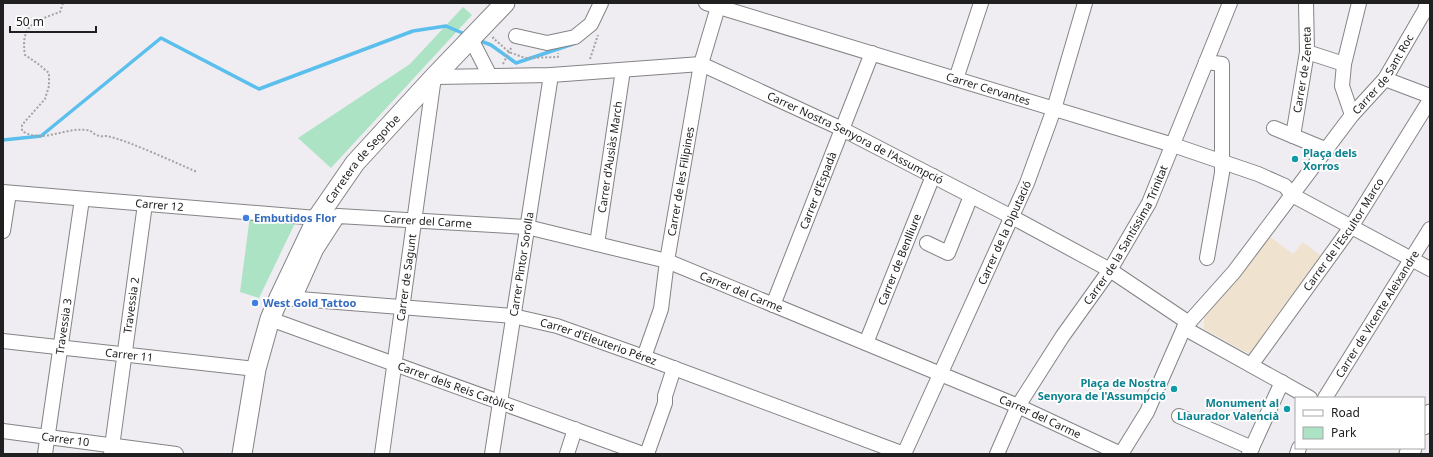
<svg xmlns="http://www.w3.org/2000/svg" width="1433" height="457" font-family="'Noto Sans',sans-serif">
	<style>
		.education { fill: #efe3cf }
		.green { fill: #abe3c4 }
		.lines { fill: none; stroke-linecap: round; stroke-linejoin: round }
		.stream { stroke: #5bbfed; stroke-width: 3.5 }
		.street-casing { stroke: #848386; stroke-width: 16 }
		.secondary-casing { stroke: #848386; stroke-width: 21 }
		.path { stroke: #a4a2a5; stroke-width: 2; stroke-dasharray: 2 2; stroke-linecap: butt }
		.street { stroke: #fff; stroke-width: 14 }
		.secondary { stroke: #fff; stroke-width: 19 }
		.culture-dot { fill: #0f9aa8; stroke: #fff; stroke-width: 1.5 }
		.shop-dot { fill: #3f7fe0; stroke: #fff; stroke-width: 1.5 }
		.labels { text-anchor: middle; stroke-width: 3.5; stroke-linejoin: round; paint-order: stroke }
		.street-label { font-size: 11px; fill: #212021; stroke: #fff }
		.culture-label { font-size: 11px; font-weight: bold; fill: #0d838f; stroke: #fff; text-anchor: end }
		.shop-label { font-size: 11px; font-weight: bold; fill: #366cbe; stroke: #fff; text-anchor: start }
	</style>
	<rect width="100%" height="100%" fill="#efedf1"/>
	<path class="education" d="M 1269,236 L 1293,254 L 1303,242 L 1321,256 L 1249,354 L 1204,329 L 1204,314 Z"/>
	<path class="green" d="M 463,7 L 472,15 L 331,168 L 298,138 L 410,64 Z
		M 250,216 L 296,221 L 259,298 L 240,292 Z"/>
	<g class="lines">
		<path class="stream" d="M 478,40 L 491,45 L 516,63 L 573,44
			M 3,140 L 41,136 L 161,38 L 259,89 L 413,31 L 446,26 L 467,35"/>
		<g class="street-casing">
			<g id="street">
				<path id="s1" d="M 706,3 L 1173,145 L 1258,174 L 1285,186 L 1292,195 L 1430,269"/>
				<path d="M 516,36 L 547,43 L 575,37 L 591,24 L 601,3"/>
				<path d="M 471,39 L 490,76"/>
				<path d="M 1307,52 L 1344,64"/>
				<path d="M 1206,62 L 1222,64 L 1222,173 L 1207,258"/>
				<path d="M 956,79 L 981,3"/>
				<path d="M 1385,79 L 1430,96"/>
				<path d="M 1352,115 L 1342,86 L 1344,64 L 1359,3"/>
				<path d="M 1274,128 L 1327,150"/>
				<path id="s2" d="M 1293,136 L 1307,52 L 1306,3"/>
				<path id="s3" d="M 3,192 L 317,218"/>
				<path d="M 3,231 L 9,193"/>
				<path d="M 927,243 L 948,253 L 971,196"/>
				<path id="s4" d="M 597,244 L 623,70"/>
				<path id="s5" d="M 287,298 L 513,316 L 557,326 L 644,357 L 904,454"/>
				<path id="s6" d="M 294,299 L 316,250 L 338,216 L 527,227 L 667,261 L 1018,406 L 1121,454"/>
				<path id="s7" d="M 773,305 L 872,53"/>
				<path id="s8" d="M 270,319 L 643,454"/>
				<path d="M 1184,328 L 1310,398"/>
				<path id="s9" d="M 3,341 L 256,369"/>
				<path id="s10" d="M 866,343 L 933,176"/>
				<path id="s11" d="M 644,357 L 661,309 L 667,261 L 701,64 L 718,7"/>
				<path id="s12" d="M 1251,365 L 1351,227 L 1430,100"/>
				<path id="s13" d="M 1325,398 L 1430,229"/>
				<path d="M 1179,416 L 1252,448"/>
				<path id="s14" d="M 3,431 L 176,454"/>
				<path id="s15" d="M 45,454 L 82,199"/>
				<path id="s16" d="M 111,454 L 145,204"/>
				<path id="s17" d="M 382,454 L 434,77 L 551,75 L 701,64 L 842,129 L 1012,217 L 1110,270 L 1189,323"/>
				<path id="s18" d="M 492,454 L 551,75"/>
				<path d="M 567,454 L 575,429"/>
				<path d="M 647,454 L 665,403 L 665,396 L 674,368"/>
				<path id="s19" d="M 904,454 L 1027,183 L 1054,109 L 1085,3"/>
				<path id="s20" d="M 997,454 L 1018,406 L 1062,337 L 1110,270 L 1149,203 L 1230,3"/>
				<path id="s21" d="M 1121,454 L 1147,412 L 1184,328 L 1234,272 L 1352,115 L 1385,79 L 1425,10 L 1427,3"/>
				<path d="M 1249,454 L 1282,382"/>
				<path d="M 1297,454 L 1299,448"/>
			</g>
		</g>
		<g class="secondary-casing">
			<g id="secondary">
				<path d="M 1424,425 L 1430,414"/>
				<path id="s22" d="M 242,454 L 256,369 L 270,319 L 279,298 L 317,218 L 355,163 L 434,77 L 505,3"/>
				<path d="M 1409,454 L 1412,448"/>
			</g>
		</g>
		<path class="path" d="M 63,3 L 60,12 C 35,21 20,25 25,55 L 37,63 L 49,73 L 49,86 L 45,99 L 22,125 L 22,131 C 43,144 64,127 87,130 C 91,130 93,134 97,135 C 100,137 103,136 106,136 C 112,137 118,139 124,141 C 148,150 172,161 197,172
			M 494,37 L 493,38 L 509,52 L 525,58 L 558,57 L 558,53
			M 590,59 L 598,35
			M 503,64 L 512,46"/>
		<use href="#street" class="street"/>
		<use href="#secondary" class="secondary"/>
	</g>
	<g class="culture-dot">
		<circle cx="1295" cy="159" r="4"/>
		<circle cx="1174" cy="389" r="4"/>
		<circle cx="1287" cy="409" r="4"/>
	</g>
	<g class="shop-dot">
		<circle cx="246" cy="218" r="4"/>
		<circle cx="255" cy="303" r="4"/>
	</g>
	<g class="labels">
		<g class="street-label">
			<text dy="4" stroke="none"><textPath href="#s2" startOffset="67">Carrer de Zeneta</textPath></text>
			<text dy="4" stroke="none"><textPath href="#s21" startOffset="464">Carrer de Sant Roc</textPath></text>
			<text dy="4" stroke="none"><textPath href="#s1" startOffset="295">Carrer Cervantes</textPath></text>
			<text dy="4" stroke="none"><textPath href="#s17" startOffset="819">Carrer Nostra Senyora de l'Assumpció</textPath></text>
			<text dy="4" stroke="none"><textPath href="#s4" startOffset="88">Carrer d'Ausiàs March</textPath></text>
			<text dy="4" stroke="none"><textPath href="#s22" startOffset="324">Carretera de Segorbe</textPath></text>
			<text dy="4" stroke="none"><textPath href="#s11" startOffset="180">Carrer de les Filipines</textPath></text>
			<text dy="4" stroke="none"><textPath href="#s7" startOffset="123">Carrer d'Espadà</textPath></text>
			<text dy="4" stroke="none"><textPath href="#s3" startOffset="157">Carrer 12</textPath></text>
			<text dy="4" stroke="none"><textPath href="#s6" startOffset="184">Carrer del Carme</textPath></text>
			<text dy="4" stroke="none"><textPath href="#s19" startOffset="243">Carrer de la Diputació</textPath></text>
			<text dy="4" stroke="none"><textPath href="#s20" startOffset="255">Carrer de la Santíssima Trinitat</textPath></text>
			<text dy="4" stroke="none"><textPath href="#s12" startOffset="160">Carrer de l'Escultor Marco</textPath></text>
			<text dy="4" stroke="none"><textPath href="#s10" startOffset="90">Carrer de Benlliure</textPath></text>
			<text dy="4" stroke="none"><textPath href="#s18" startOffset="192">Carrer Pintor Sorolla</textPath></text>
			<text dy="4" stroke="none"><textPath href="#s17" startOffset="178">Carrer de Sagunt</textPath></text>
			<text dy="4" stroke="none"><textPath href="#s6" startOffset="508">Carrer del Carme</textPath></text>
			<text dy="4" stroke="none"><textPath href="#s16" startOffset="150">Travessia 2</textPath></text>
			<text dy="4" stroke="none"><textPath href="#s13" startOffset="99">Carrer de Vicente Aleixandre</textPath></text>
			<text dy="4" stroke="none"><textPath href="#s15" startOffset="129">Travessia 3</textPath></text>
			<text dy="4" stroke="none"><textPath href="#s5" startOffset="316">Carrer d'Eleuterio Pérez</textPath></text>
			<text dy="4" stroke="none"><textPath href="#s9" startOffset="127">Carrer 11</textPath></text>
			<text dy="4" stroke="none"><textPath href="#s8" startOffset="198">Carrer dels Reis Catòlics</textPath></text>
			<text dy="4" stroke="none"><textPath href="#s6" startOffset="832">Carrer del Carme</textPath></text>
			<text dy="4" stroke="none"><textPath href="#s14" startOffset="63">Carrer 10</textPath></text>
		</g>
		<g class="culture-label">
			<text x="1303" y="157" text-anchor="start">Plaça dels<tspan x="1303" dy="13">Xorros</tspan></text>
			<text x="1166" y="387">Plaça de Nostra<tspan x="1166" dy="13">Senyora de l'Assumpció</tspan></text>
			<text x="1279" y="407">Monument al<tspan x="1279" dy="13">Llaurador Valencià</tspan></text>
		</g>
		<g class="shop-label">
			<text x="254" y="222">Embutidos Flor</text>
			<text x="263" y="307">West Gold Tattoo</text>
		</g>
	</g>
	<rect width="1433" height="457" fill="none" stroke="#212021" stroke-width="8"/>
	<rect x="1295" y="397" width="130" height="52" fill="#ffffff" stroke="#a6a6a6"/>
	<rect x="1303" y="410" width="20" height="6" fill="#ffffff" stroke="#a6a6a6"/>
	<text x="1331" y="417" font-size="12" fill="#212021">Road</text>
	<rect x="1303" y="427" width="20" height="12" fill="#abe3c4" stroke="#a6a6a6"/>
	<text x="1331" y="437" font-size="12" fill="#212021">Park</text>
	<path d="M10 26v6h86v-6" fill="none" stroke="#212021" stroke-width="2"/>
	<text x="16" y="26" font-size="12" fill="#212021" stroke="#ffffff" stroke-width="3" paint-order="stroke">50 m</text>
</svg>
